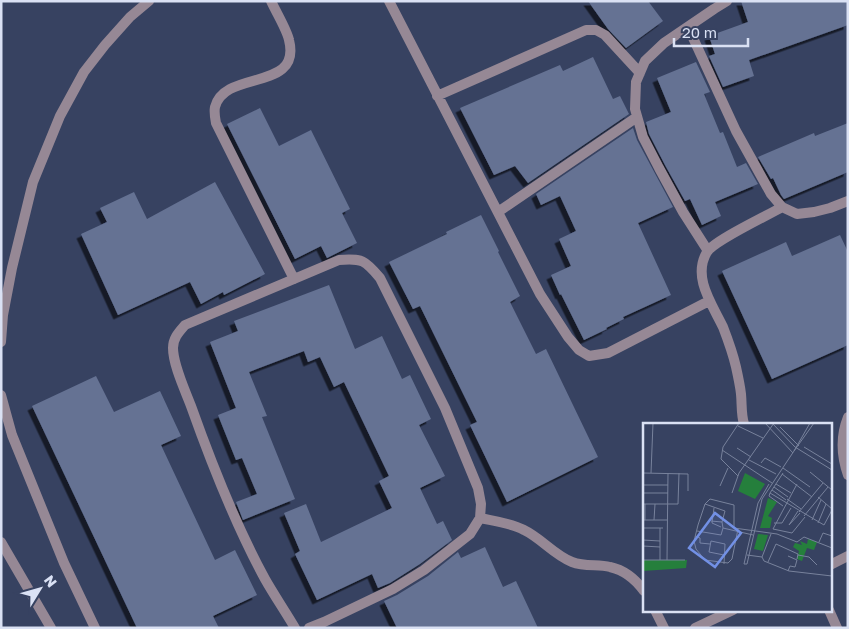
<svg xmlns="http://www.w3.org/2000/svg" width="849" height="629" font-family="'Golos Text',sans-serif">
	<style>
		.building { fill: #657293; filter: url(#shadow) }
		.lines { fill: none; stroke-linecap: round; stroke-linejoin: round }
		.street { stroke: #968895; stroke-width: 10 }
		.inset-road { fill: none; stroke: #78829c; stroke-width: 1 }
		.view { fill: #7290e5; fill-opacity: 0.15; stroke: #7290e5; stroke-width: 2.5 }
		.inset-edge { fill: none; stroke: #dae1f4; stroke-width: 2.5 }
	</style>
	<defs>
		<filter id="shadow"><feDropShadow dx="-4.5" dy="4.5" stdDeviation="0" flood-color="#0009"/></filter>
	</defs>
	<rect width="100%" height="100%" fill="#374261"/>
	<path class="building" d="M 588,1 L 648,1 L 663,21 L 626,48 L 608,29 Z
		M 741,1 L 848,1 L 848,25 L 749,60 L 754,76 L 723,87 L 709,56 L 715,54 L 709,36 L 748,22 Z
		M 593,57 L 613,99 L 620,96 L 629,114 L 528,183 L 515,166 L 494,175 L 460,108 L 560,65 L 563,71 Z
		M 696,62 L 710,92 L 704,94 L 720,133 L 723,132 L 737,167 L 746,163 L 758,184 L 715,202 L 721,216 L 702,225 L 690,199 L 685,201 L 665,165 L 649,134 L 646,122 L 671,112 L 657,78 Z
		M 260,108 L 279,146 L 311,130 L 350,209 L 342,213 L 357,243 L 327,258 L 321,246 L 295,259 L 227,124 Z
		M 848,123 L 848,172 L 784,199 L 781,195 L 773,178 L 771,179 L 758,157 L 814,133 L 815,136 Z
		M 633,128 L 637,140 L 673,207 L 638,223 L 671,295 L 623,317 L 624,319 L 606,328 L 607,329 L 584,340 L 561,294 L 560,295 L 551,275 L 571,266 L 559,239 L 576,231 L 560,196 L 541,205 L 536,194 Z
		M 215,182 L 265,274 L 224,295 L 223,292 L 201,304 L 190,282 L 118,315 L 81,234 L 107,222 L 100,208 L 134,192 L 147,219 Z
		M 481,215 L 499,251 L 498,252 L 520,296 L 510,302 L 536,354 L 546,349 L 598,457 L 507,502 L 470,425 L 477,422 L 420,306 L 413,309 L 389,262 L 447,234 L 446,232 Z
		M 840,235 L 848,252 L 848,345 L 772,379 L 722,271 L 786,242 L 792,256 Z
		M 329,285 L 355,349 L 382,336 L 402,379 L 410,375 L 431,419 L 419,425 L 445,476 L 420,488 L 437,524 L 443,521 L 452,540 L 420,564 L 390,583 L 378,588 L 372,574 L 317,600 L 295,554 L 300,551 L 284,513 L 306,504 L 321,542 L 392,508 L 379,481 L 389,476 L 344,382 L 334,387 L 320,357 L 308,362 L 304,351 L 249,372 L 267,416 L 262,417 L 295,499 L 243,520 L 236,502 L 257,494 L 242,458 L 236,460 L 218,415 L 236,408 L 210,342 L 238,331 L 234,321 Z
		M 96,376 L 114,412 L 160,391 L 181,436 L 161,445 L 215,560 L 235,550 L 257,595 L 213,616 L 219,628 L 137,628 L 32,406 Z
		M 485,547 L 503,587 L 516,581 L 538,628 L 397,628 L 384,601 L 397,595 L 428,576 L 458,552 L 461,558 Z"/>
	<g class="lines">
		<path class="street" d="M 271,1 C 276,12 287,30 289,40 C 302,92 225,69 215,107 C 214,112 215,118 216,123 L 294,279
			M 389,1 L 540,294 L 568,337 L 579,350 L 589,356 L 608,353 L 709,301
			M 688,27 L 736,131 L 771,194 L 782,207 L 797,214 L 814,212 L 830,208 L 848,201
			M 437,96 L 586,30 L 596,30 L 605,35 L 640,73
			M 498,212 L 637,117
			M 708,251 L 683,212 L 659,168 L 643,137 L 635,109 L 636,82 L 645,61 L 664,43 L 714,9 L 727,1
			M 1,342 L 3,315 L 12,268 L 33,182 L 60,116 L 84,72 L 105,45 L 130,17 L 149,1
			M 1,395 L 12,435 L 64,563 L 95,628
			M 848,417 C 840,437 841,455 848,475
			M 744,424 C 741,414 742,404 741,394 C 740,385 738,376 736,367 C 733,354 728,340 723,327 C 712,304 692,277 707,252 C 715,240 767,216 782,207
			M 480,518 C 494,521 511,523 524,530 C 541,538 554,555 572,562 C 585,567 598,564 610,567 C 624,570 636,580 644,591
			M 1,542 L 51,628
			M 830,565 L 848,556
			M 655,610 L 664,628
			M 829,610 L 837,628
			M 295,628 C 285,611 274,595 265,579 C 235,524 212,465 191,406 C 185,390 173,365 173,348 C 173,338 179,332 185,325 L 339,260 C 362,258 365,260 380,278 L 445,408 L 478,488 L 481,504 L 480,518 L 470,534 L 424,570 L 393,589 L 324,622 L 309,628
			M 695,628 L 733,610"/>
	</g>
	<g transform="translate(643 423)">
		<rect width="189" height="189" fill="#374261"/>
		<path d="M 102,50 L 122,61 L 112,76 L 95,68 ZM 125,75 L 134,79 L 125,93 L 129,95 L 127,105 L 117,105 ZM 115,111 L 125,112 L 120,128 L 111,126 ZM 165,116 L 174,119 L 171,127 L 164,125 L 159,138 L 154,136 L 156,128 L 150,124 L 152,120 L 159,122 L 157,118 L 164,121 ZM 0,137 L 44,137 L 43,145 L 0,148 Z" fill="#257f3c"/>
		<path class="inset-road" d="M 122,0 L 150,30M 129,0 L 152,24 L 189,47M 167,0 L 151,28 L 171,0M 95,3 L 120,15M 137,4 L 156,23M 161,24 L 189,41M 94,25 L 108,34M 79,27 L 129,60M 106,37 L 133,51M 118,40 L 122,35 L 138,44M 140,45 L 167,64M 167,49 L 189,67M 0,50 L 45,51 L 45,68M 8,50 L 10,0M 139,51 L 169,74M 95,53 L 78,36 L 80,24 L 96,0M 133,61 L 148,70M 154,61 L 130,106 L 149,110 L 162,94M 0,62 L 25,62M 77,63 L 85,45M 131,64 L 145,74M 129,67 L 143,77M 0,70 L 25,70M 89,70 L 96,50 L 131,0M 127,70 L 181,102 L 189,87M 127,70 L 140,50M 127,70 L 126,73 L 140,83M 175,74 L 189,86M 144,76 L 158,86M 0,81 L 35,81 L 36,50M 62,81 L 82,88 L 79,99 L 68,98M 71,85 L 69,100 L 78,104M 155,88 L 146,102 L 157,90M 156,89 L 180,60M 161,93 L 185,64M 0,97 L 24,97M 2,97 L 2,81M 11,97 L 12,81M 169,97 L 178,77M 79,99 L 80,105 L 110,112M 131,100 L 139,100 L 148,85M 175,100 L 183,81M 0,105 L 20,105M 95,106 L 89,136 L 85,140 L 62,137 L 53,126 L 51,118 L 55,102 L 62,81 L 67,76 L 91,82 L 91,105 L 134,111 L 154,119 L 161,114 L 189,125M 54,108 L 78,112 L 80,105M 128,111 L 119,134 L 121,138 L 146,148 L 189,153M 52,113 L 57,115 L 57,120 L 67,121M 0,117 L 17,118M 176,119 L 180,110 L 189,113M 0,123 L 17,124M 104,132 L 119,134M 155,132 L 166,134 L 174,142M 0,137 L 42,137M 17,137 L 17,105M 24,137 L 25,50M 125,139 L 133,121 L 155,131 L 154,136M 81,141 L 82,121 L 68,118 L 66,129 L 81,132M 101,141 L 104,141 L 119,76 L 151,28M 101,141 L 115,80 L 126,61M 145,148 L 147,143 L 152,144 L 154,137 L 145,133"/>
		<path class="view" d="M 72,90 L 98,110 L 72,144 L 46,125 Z"/>
		<rect width="189" height="189" class="inset-edge"/>
	</g>
	<rect width="849" height="629" fill="none" stroke="#dae1f4" stroke-width="5"/>
	<g transform="translate(40 589) rotate(53)" stroke="#374261" stroke-width="4" paint-order="stroke">
	<path d="M0-4L9 19L0 12L-9 19Z" fill="#dae1f4"/>
	<text y="-8" font-size="14" font-weight="bold" text-anchor="middle" fill="#dae1f4">N</text>
	</g>
	<path d="M674 38v8h74v-8" fill="none" stroke="#dae1f4" stroke-width="2.5"/>
	<text x="682" y="38" font-size="15" fill="#dae1f4" stroke="#374261" stroke-width="4" paint-order="stroke">20 m</text>
</svg>
